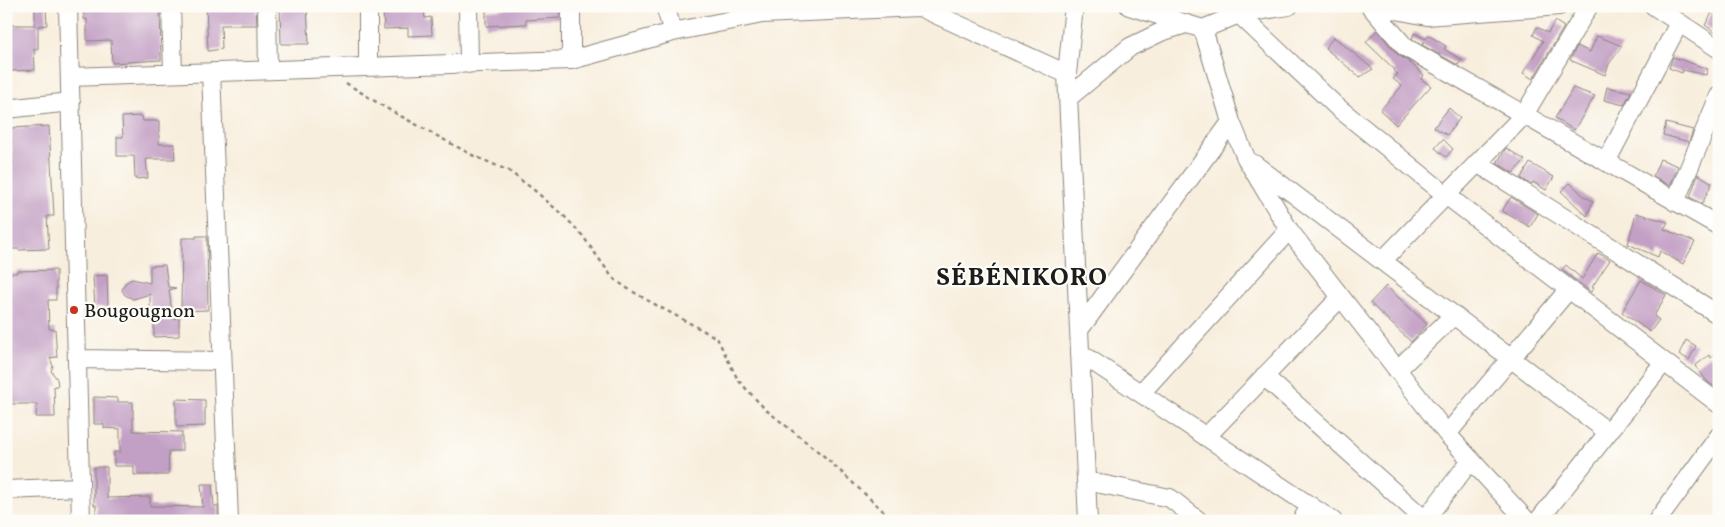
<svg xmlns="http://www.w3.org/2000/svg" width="1725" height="527" font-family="Vollkorn,serif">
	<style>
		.building { fill: #c29fc4 }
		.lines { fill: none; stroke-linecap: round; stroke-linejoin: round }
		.minor-casing { stroke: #8a857c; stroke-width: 20 }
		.path { stroke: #8a857c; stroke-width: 2.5; stroke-dasharray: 4 4; stroke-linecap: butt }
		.minor { stroke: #fff; stroke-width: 18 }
		.poi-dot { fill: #c8321e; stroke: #fdfcf7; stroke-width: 2 }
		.labels { text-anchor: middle; stroke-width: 4.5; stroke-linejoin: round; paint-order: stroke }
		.poi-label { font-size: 20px; fill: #1c1c1c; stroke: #fdfcf7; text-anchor: start }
		.district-label { font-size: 25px; font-weight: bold; letter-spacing: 1px; fill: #1c1c1c; stroke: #fdfcf7 }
	</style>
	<rect width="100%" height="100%" fill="#fdfcf7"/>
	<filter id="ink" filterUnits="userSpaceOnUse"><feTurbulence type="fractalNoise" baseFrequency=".02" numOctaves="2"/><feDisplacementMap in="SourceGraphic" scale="10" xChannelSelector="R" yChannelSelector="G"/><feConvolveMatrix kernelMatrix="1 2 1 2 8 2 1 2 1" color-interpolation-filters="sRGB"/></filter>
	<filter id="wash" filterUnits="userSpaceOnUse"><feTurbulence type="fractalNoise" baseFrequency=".0096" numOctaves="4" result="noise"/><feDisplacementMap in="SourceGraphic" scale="20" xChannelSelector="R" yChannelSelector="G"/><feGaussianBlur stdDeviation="1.12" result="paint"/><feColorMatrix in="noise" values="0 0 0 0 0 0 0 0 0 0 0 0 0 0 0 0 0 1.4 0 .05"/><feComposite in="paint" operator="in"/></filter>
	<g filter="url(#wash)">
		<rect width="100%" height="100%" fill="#f8eedd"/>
		<g id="blocks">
			<path class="building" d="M 35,6 L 46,6 L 47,25 L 38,26 L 38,49 L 34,49 L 35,70 L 11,71 L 9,50 L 6,50 L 6,25 L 35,25 Z
				M 92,6 L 160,6 L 161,60 L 112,63 L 111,40 L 87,41 L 87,19 L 84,19 L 84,9 L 92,10 Z
				M 206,6 L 256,6 L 257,25 L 221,25 L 222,49 L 208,51 Z
				M 280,6 L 307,6 L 309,44 L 281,44 Z
				M 383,6 L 423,6 L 425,18 L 431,17 L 432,35 L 408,36 L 408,28 L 384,29 Z
				M 516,6 L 560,6 L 560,18 L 526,20 L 526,24 L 486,26 L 486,10 L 516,8 Z
				M 1716,6 L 1719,6 L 1719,35 L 1705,25 Z
				M 1555,21 L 1564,27 L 1533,79 L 1523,73 L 1543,41 L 1533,35 L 1537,27 L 1548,33 Z
				M 1377,30 L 1397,54 L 1408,61 L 1424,75 L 1421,79 L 1431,86 L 1396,125 L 1380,110 L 1402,86 L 1393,79 L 1398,74 L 1394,72 L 1395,70 L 1366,42 Z
				M 1414,33 L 1426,39 L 1428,35 L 1446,46 L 1444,49 L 1462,60 L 1458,65 L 1422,45 L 1425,41 L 1422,44 L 1412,39 Z
				M 1597,36 L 1622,46 L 1609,64 L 1605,75 L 1570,60 L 1577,46 L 1590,52 Z
				M 1334,37 L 1373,69 L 1360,77 L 1325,48 Z
				M 1673,57 L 1708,69 L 1706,75 L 1683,70 L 1682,73 L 1669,68 Z
				M 1607,87 L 1631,92 L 1624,105 L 1604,100 Z
				M 1573,88 L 1595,96 L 1574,130 L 1555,118 Z
				M 1449,108 L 1460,118 L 1447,135 L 1434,127 Z
				M 142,116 L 143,121 L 159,121 L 159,144 L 174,144 L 175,159 L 146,159 L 148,178 L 135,179 L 134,156 L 117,156 L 117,137 L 123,137 L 122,117 Z
				M 1666,123 L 1693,130 L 1689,142 L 1663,135 Z
				M 49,126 L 54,216 L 47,216 L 49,249 L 19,250 L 19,249 L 6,249 L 6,236 L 11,236 L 10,217 L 6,217 L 6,165 L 13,164 L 11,128 Z
				M 1443,139 L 1453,149 L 1446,157 L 1435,148 Z
				M 1506,148 L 1525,160 L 1513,173 L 1497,163 Z
				M 1660,159 L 1678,166 L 1670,186 L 1653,176 Z
				M 1530,163 L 1554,177 L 1546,190 L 1533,182 L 1531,185 L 1521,178 Z
				M 1698,174 L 1712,183 L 1702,204 L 1690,197 Z
				M 1570,183 L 1584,196 L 1593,201 L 1587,216 L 1561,191 Z
				M 1511,197 L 1538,214 L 1530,227 L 1502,211 Z
				M 1636,213 L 1668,222 L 1664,229 L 1695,242 L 1683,264 L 1660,251 L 1658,257 L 1628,244 Z
				M 196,236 L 207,236 L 208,310 L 181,311 L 182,238 L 196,238 Z
				M 1598,253 L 1610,260 L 1592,287 L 1594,288 L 1591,292 L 1562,270 L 1566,265 L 1582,279 Z
				M 165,265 L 168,287 L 176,288 L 169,290 L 173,319 L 179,318 L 179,336 L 154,337 L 154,312 L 150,312 L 150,294 L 133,299 L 125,295 L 122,290 L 125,283 L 132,279 L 150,283 L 150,266 Z
				M 56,270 L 56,300 L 48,300 L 49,329 L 55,329 L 57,357 L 50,358 L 53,366 L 51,371 L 57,379 L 58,386 L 54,386 L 55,417 L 36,417 L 37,404 L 6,404 L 6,276 L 8,276 L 8,273 L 17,273 L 16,271 Z
				M 107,275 L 108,307 L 95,307 L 93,276 Z
				M 1641,280 L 1666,295 L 1654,316 L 1659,320 L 1650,332 L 1622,312 Z
				M 1386,286 L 1427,324 L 1411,342 L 1370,303 Z
				M 1686,340 L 1696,346 L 1689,360 L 1679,354 Z
				M 1719,349 L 1719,390 L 1707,381 L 1695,366 L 1709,355 L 1711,358 Z
				M 94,397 L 118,398 L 118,402 L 133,402 L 133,431 L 182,432 L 182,451 L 169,451 L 168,475 L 134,475 L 134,466 L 114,466 L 114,452 L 120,452 L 120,429 L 104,428 L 104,424 L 94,424 Z
				M 176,399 L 205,400 L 205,426 L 176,427 Z
				M 94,467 L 107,467 L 107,498 L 150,497 L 150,506 L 203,507 L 201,484 L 212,484 L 214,506 L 218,506 L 218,521 L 96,521 L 96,505 L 94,505 Z"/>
		</g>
	</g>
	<g filter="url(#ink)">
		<use href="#blocks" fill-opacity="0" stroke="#8a857c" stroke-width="1"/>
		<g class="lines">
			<g class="minor-casing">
				<path id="minor" d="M 68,6 L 81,521
					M 171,6 L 173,73
					M 267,6 L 268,70
					M 468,6 L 469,64
					M 571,6 L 571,60
					M 665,6 L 673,32
					M 1074,6 L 1067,74 L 1088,521
					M 1129,6 L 1203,29 L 1231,122 L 1246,158 L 1289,230 L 1447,434 L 1527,521
					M 1370,6 L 1405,47 L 1719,226
					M 1376,6 L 1427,16 L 1559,6
					M 1654,6 L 1719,49
					M 924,9 L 1067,74
					M 1239,14 L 1336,106 L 1446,195 L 1719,404
					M 1203,29 L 1239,14 L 1289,6
					M 368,67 L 368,6
					M 211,72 L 229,521
					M 70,77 L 571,60 L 673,32 L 762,14 L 941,6
					M 1068,98 L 1130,47 L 1161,32 L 1186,24
					M 6,109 L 71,102
					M 1606,162 L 1679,23
					M 1477,163 L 1719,315
					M 1254,164 L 1608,432
					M 1675,202 L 1719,96
					M 1382,261 L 1524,115 L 1589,6
					M 1079,330 L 1231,122
					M 1080,353 L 1333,521
					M 77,359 L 222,361
					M 1397,370 L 1454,315
					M 1264,376 L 1425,520
					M 1141,393 L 1289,230
					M 1447,434 L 1569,289
					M 1206,437 L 1341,297
					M 1086,481 L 1170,498 L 1199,521
					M 6,490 L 80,487
					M 1301,521 L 1311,506
					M 1424,521 L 1471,460
					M 1538,521 L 1664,362
					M 1657,521 L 1719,436"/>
			</g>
			<path class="path" d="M 346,83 L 386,108 L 472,155 L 509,171 L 534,190 L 564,216 L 582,235 L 612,277 L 625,287 L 647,300 L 717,338 L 738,380 L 765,409 L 825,457 L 894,521"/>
			<use href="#minor" class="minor"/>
		</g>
	</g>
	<circle class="poi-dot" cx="74" cy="310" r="5"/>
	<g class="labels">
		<g class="poi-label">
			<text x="84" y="317">Bougougnon</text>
		</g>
		<g class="district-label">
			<text x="1022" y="285">SÉBÉNIKORO</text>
		</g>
	</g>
	<rect width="1725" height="527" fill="none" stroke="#fdfcf7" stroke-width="25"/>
</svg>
